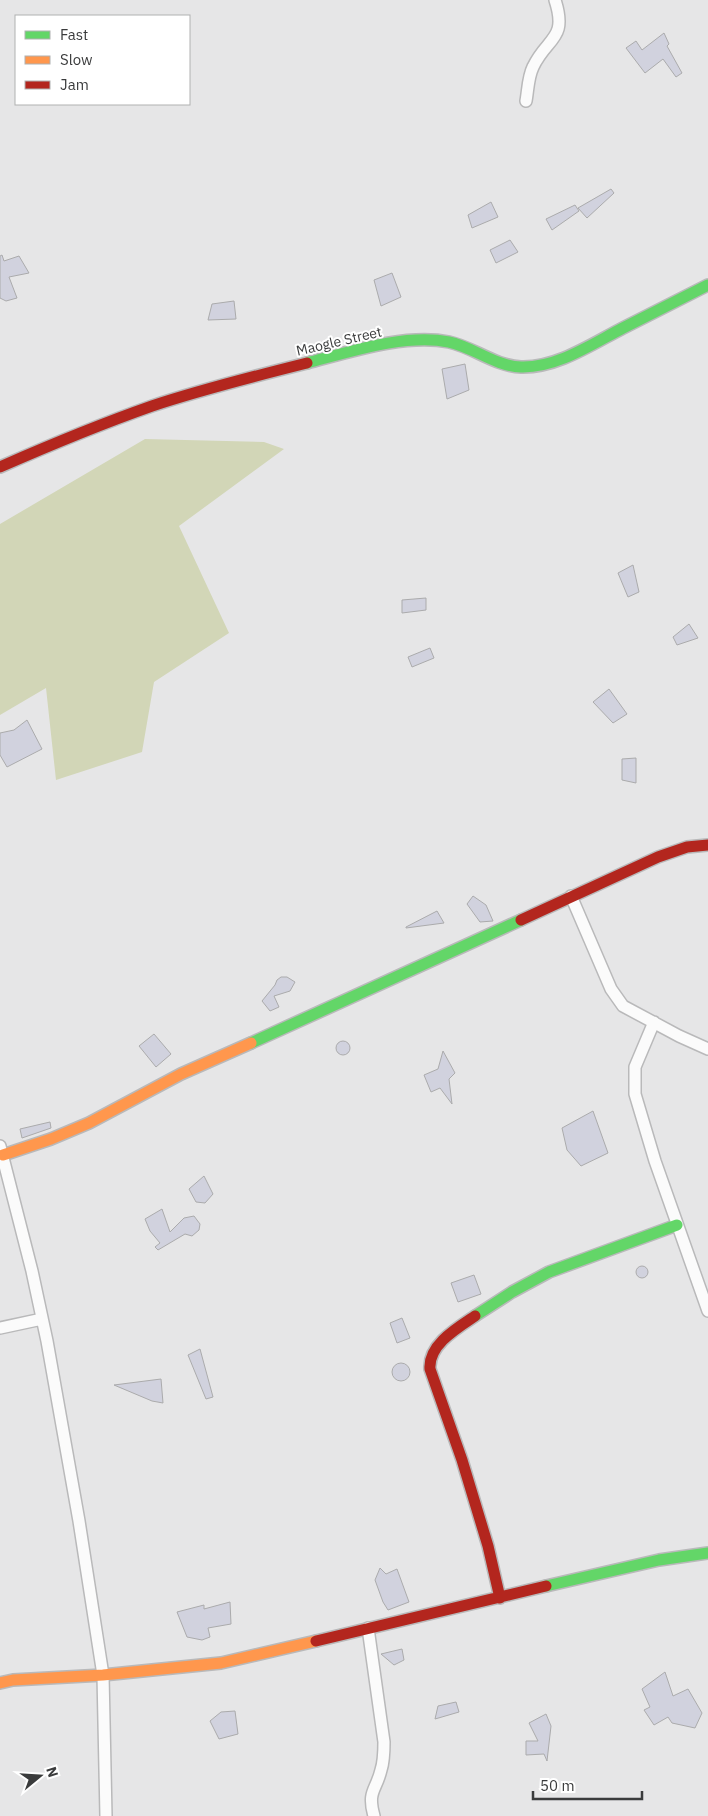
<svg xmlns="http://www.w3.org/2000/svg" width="708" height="1816" font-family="'IBM Plex Sans',sans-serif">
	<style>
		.green { fill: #d2d6b7 }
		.building { fill: #d1d2de; stroke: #ababac }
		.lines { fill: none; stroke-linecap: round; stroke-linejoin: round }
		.street-casing { stroke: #b9b9ba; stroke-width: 14 }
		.fast-casing { stroke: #b9b9ba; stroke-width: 14 }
		.slow-casing { stroke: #b9b9ba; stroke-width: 14 }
		.jam-casing { stroke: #b9b9ba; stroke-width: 14 }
		.street { stroke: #fbfbfb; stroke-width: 11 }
		.fast { stroke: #63d668; stroke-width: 11 }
		.slow { stroke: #ff974d; stroke-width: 11 }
		.jam { stroke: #b3261e; stroke-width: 11 }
		.labels { text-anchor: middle; stroke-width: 4; stroke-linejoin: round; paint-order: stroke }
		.street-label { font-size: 14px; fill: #3a3b3c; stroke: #fff }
	</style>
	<rect width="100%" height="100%" fill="#e6e6e7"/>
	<path class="green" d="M 145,439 L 264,442 L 284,449 L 179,526 L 229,633 L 154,682 L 142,752 L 56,780 L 46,688 L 0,715 L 0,524 Z"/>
	<path class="building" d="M 664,33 L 669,44 L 667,46 L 682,73 L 676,77 L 663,59 L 645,73 L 626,48 L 636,41 L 642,50 Z
		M 611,189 L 614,193 L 587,218 L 578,208 Z
		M 491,202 L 498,217 L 472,228 L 468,215 Z
		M 575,205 L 579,211 L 552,230 L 546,219 Z
		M 510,240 L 518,252 L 496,263 L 490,250 Z
		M 2,255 L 4,261 L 19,256 L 29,273 L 9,277 L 17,298 L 6,301 L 0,298 L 0,256 Z
		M 392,273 L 401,297 L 381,306 L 374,280 Z
		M 234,301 L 236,319 L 208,320 L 212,304 Z
		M 465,364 L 469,390 L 447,399 L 442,369 Z
		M 633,565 L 639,592 L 628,597 L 618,573 Z
		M 426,598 L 426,610 L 402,613 L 402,600 Z
		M 689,624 L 698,638 L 677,645 L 673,637 Z
		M 430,648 L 434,658 L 412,667 L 408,657 Z
		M 609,689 L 627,714 L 613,723 L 593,702 Z
		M 27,720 L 42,749 L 7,767 L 0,755 L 0,733 L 14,730 Z
		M 636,758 L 636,783 L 622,780 L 622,759 Z
		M 473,896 L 486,905 L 493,921 L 480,922 L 467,904 Z
		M 437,911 L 444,923 L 406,928 L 406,927 Z
		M 281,977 L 287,977 L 295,982 L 290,991 L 274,996 L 279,1007 L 270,1011 L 262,1001 L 275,985 L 277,980 Z
		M 154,1034 L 171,1054 L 156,1067 L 139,1046 Z
		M336 1048a7 7 0 1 1 14 0a7 7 0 1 1-14 0Z
		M 443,1051 L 455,1073 L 449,1079 L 452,1104 L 440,1088 L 431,1092 L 424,1075 L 438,1069 Z
		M 593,1111 L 608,1153 L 581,1166 L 567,1150 L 562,1128 Z
		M 50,1122 L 51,1128 L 22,1138 L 20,1129 Z
		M 204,1176 L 213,1194 L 205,1203 L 196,1202 L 189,1189 Z
		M 162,1209 L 170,1232 L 184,1218 L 194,1216 L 200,1224 L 199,1230 L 192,1236 L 185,1234 L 158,1250 L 155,1247 L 160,1243 L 150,1231 L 145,1219 Z
		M636 1272a6 6 0 1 1 12 0a6 6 0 1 1-12 0Z
		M 474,1275 L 481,1294 L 458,1302 L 451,1283 Z
		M 402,1318 L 410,1338 L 397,1343 L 390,1323 Z
		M 200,1349 L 213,1397 L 206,1399 L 188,1355 Z
		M392 1372a9 9 0 1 1 18 0a9 9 0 1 1-18 0Z
		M 161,1379 L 163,1403 L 152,1401 L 114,1385 Z
		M 380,1568 L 386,1574 L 397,1569 L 409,1602 L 388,1610 L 383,1602 L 375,1580 Z
		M 230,1602 L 231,1624 L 208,1628 L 210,1637 L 202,1640 L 187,1637 L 177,1612 L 204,1605 L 204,1609 Z
		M 402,1649 L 404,1660 L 394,1665 L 381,1654 Z
		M 665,1672 L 673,1696 L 688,1689 L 702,1713 L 695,1728 L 672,1723 L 668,1717 L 654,1725 L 644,1710 L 650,1707 L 642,1689 Z
		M 456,1702 L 459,1712 L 435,1719 L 438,1706 Z
		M 235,1711 L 238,1734 L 219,1739 L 210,1721 L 221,1712 Z
		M 546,1714 L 551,1726 L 547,1761 L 544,1754 L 526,1755 L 526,1741 L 538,1741 L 529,1723 Z"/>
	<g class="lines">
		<g class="street-casing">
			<path id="street" d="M 526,101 C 528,90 528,77 533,67 C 547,37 568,40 555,0
				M 571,896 L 611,989 L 623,1006 L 679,1036 L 708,1049
				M 654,1022 L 635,1067 L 635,1094 L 655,1161 L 708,1311
				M 0,1146 L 32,1271 L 47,1341 L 79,1521 L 103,1675 L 106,1816
				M 0,1328 L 42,1319
				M 368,1628 L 384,1742 C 384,1752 384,1761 381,1770 C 376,1791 367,1791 374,1816"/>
		</g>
		<g class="fast-casing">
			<path id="fast" d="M 307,363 C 349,352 406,333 449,342 C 473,347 495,366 521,367 C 557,368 592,344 623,328 C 651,314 680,299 708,285
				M 251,1043 L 521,920
				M 475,1316 L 512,1292 L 549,1272 L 677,1225
				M 546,1586 L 659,1560 L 708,1553"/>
		</g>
		<g class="slow-casing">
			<path id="slow" d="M 3,1155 L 51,1139 L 89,1123 L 181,1074 L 251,1043
				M 0,1683 L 13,1680 L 103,1675 L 221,1663 L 316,1641"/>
		</g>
		<g class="jam-casing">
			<path id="jam" d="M 0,467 C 50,445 101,424 152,406 C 203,389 255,376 307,363
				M 521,920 L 658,857 L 687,847 L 708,845
				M 475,1316 C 457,1328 428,1345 430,1369 L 462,1460 L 488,1546 L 500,1598
				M 316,1641 L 546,1586"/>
		</g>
		<use href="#street" class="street"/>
		<use href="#fast" class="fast"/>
		<use href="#slow" class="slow"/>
		<use href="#jam" class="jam"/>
	</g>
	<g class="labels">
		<g class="street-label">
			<text transform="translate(339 341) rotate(-13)" y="5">Maogle Street</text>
		</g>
	</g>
	<rect x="15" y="15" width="175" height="90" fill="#ffffff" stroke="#b0b1b1"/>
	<rect x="25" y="31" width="25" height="8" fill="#63d668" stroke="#b0b1b1"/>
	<text x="60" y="40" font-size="15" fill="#3a3b3c">Fast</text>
	<rect x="25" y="56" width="25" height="8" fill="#ff974d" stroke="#b0b1b1"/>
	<text x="60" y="65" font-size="15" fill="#3a3b3c">Slow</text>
	<rect x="25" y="81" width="25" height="8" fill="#b3261e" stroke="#b0b1b1"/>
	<text x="60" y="90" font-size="15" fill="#3a3b3c">Jam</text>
	<g transform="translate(40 1776) rotate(72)" stroke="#ffffff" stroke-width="4" paint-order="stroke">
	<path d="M0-4L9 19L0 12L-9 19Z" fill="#3a3b3c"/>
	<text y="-8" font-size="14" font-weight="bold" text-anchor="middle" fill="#3a3b3c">N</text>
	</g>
	<path d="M533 1791v8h109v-8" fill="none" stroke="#3a3b3c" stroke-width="2.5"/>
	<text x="540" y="1791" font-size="15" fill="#3a3b3c" stroke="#ffffff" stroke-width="4" paint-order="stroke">50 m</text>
</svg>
